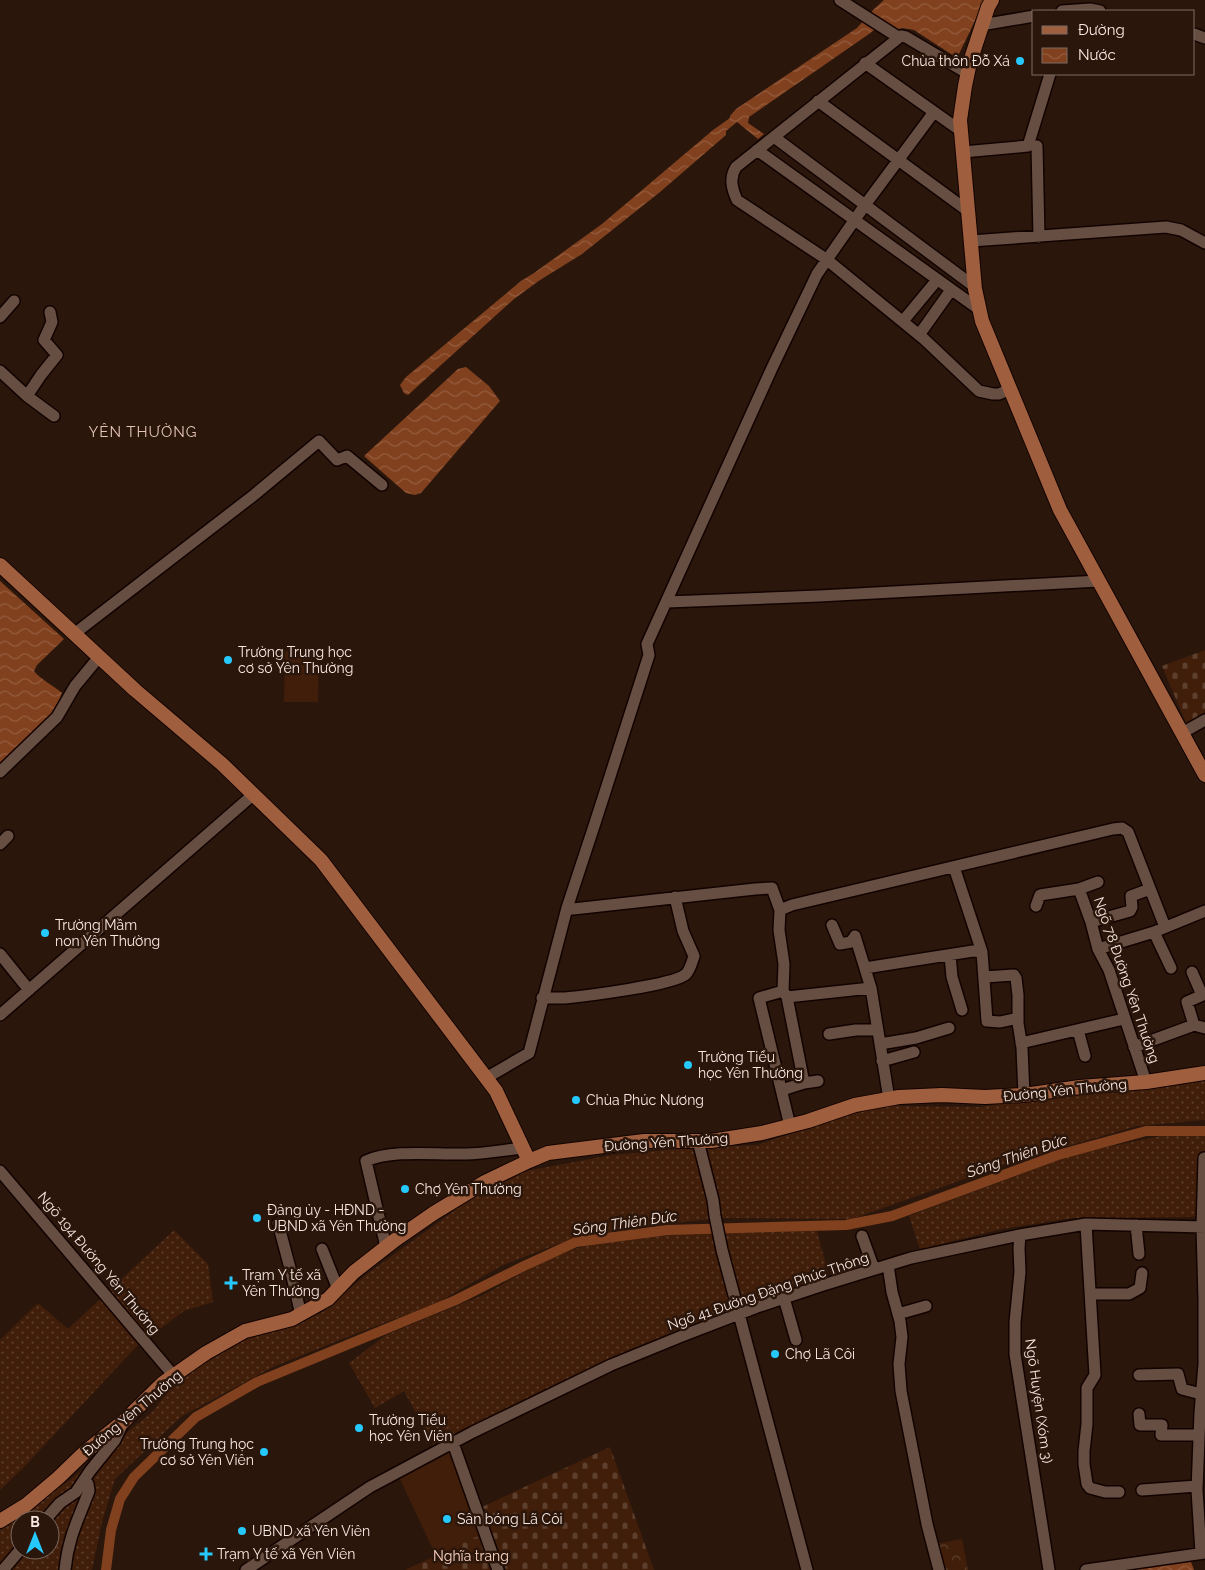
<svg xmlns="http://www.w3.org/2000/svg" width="1205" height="1570" font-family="Raleway,sans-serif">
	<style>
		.grass { fill: url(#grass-dots); fill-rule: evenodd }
		.cemetery { fill: url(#cemetery-stones) }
		.park { fill: url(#park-crowns) }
		.pitch { fill: #411e0a }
		.water { fill: url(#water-waves) }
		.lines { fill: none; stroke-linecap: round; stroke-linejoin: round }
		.canal { stroke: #81411e; stroke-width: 10 }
		.minor-casing { stroke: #120300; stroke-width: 14 }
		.major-casing { stroke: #120300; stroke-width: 16 }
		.minor { stroke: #674e42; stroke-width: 11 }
		.major { stroke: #9f5f3e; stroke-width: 14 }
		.poi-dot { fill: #26c9fe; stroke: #2b160c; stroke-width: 2 }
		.labels { text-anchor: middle; stroke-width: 5; stroke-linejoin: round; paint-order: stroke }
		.poi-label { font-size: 14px; fill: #f7e8e1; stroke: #2b160c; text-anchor: start }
		.street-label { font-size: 14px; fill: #f7e8e1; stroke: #2b160c }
		.park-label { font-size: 14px; fill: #fdd6c2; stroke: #2b160c }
		.neighbourhood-label { font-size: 15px; letter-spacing: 1px; fill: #e1c4b6; stroke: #2b160c }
		.water-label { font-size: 15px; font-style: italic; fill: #f2ded4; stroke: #2b160c }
	</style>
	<defs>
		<pattern id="grass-dots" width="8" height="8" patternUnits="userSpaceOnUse" patternTransform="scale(1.25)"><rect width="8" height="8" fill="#411e0a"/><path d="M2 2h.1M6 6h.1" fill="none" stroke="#5d3f2d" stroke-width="1.8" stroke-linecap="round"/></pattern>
		<pattern id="cemetery-stones" width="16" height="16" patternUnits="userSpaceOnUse" patternTransform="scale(1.25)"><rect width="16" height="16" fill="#411e0a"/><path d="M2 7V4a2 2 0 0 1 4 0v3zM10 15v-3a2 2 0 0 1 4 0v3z" fill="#5d3f2d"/></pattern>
		<pattern id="park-crowns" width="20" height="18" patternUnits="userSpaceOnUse" patternTransform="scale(1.25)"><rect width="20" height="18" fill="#411e0a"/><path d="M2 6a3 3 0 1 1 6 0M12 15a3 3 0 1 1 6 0" fill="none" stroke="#5d3f2d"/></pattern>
		<pattern id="water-waves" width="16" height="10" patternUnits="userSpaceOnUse" patternTransform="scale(1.25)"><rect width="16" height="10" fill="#81411e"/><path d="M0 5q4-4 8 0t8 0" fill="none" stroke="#945c3e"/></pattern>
	</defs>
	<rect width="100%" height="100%" fill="#2b160c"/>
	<path class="grass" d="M 1205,1078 L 1205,1120 L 1137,1126 L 1007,1164 L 852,1219 L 723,1218 L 642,1226 L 571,1239 L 501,1266 L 435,1304 L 355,1334 L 275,1366 L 182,1416 L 115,1479 L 102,1522 L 92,1570 L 0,1570 L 0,1527 L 70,1480 L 153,1411 L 177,1380 L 230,1345 L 321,1313 L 367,1274 L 480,1192 L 526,1171 L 612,1155 L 689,1148 L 757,1145 L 841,1117 L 883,1106 L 980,1107 L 1064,1093 ZM 20,1520 L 50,1520 L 50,1550 L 20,1550 Z
		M 1161,1136 L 1205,1136 L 1205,1214 L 1191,1217 L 1073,1218 L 1002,1229 L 920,1249 L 909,1216 L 1078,1153 Z
		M 174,1230 L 208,1264 L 213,1302 L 184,1311 L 136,1347 L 23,1468 L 0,1490 L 0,1340 L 38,1303 L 68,1329 Z
		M 765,1230 L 817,1231 L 829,1277 L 616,1356 L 435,1448 L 404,1391 L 375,1408 L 349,1363 L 386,1335 L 483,1295 L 546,1260 L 586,1245 L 668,1233 Z"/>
	<path class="cemetery" d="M 1205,650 L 1205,712 L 1186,723 L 1162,666 Z
		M 610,1447 L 654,1570 L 506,1570 L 482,1507 Z
		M 482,1534 L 494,1570 L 405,1570 Z"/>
	<path class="park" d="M 962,1539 L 968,1570 L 941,1570 L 935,1544 Z"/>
	<path class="pitch" d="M 285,651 L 319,652 L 318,702 L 284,702 Z
		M 450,1452 L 482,1534 L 436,1556 L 399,1477 Z"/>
	<path class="water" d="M 884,0 L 985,0 L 958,56 L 954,56 L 914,30 L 903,28 L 894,30 L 874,27 L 874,30 L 869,34 L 749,117 L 748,123 L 764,134 L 758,139 L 737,122 L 726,131 L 726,135 L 660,192 L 582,254 L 540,280 L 514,299 L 408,395 L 404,393 L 400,385 L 406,377 L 521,281 L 534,273 L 602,224 L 713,130 L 730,118 L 730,116 L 736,109 L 857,28 L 874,9 Z
		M 466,367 L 489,386 L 500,401 L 421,493 L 415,495 L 406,493 L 364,456 L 458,369 Z
		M 0,581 L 64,639 L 37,665 L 34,671 C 41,680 53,685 62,693 C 55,718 20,746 0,763 Z
		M 1186,1562 L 1191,1562 L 1194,1570 L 1125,1570 L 1157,1564 Z"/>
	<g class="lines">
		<path class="canal" d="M 106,1570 L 111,1530 L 120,1499 L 134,1477 L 196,1417 L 257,1382 L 456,1300 L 524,1266 L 576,1242 L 667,1230 L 846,1225 L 892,1216 L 1058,1155 L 1146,1131 L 1205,1131"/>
		<g class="minor-casing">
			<path id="minor" d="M 840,0 L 898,37
				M 1062,11 L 1090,9 L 1100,11
				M 981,25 L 1034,16
				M 1194,34 L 1205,38
				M 865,63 L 961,131
				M 967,73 L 906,37 L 901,36 L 736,167 C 729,178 732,189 737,200 L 826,259 L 924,339 L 979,391 L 993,394 L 999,394 L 1010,389
				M 818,101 L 968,211
				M 774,137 L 975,287
				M 1037,146 L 1039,237
				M 757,150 L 980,310
				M 963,152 L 1028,146 L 1050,74
				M 971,241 L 1166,227 L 1181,230 L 1205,243
				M 0,317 L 14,301
				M 903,321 L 937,280
				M 919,335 L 951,290
				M 0,371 L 27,396 L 54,416
				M 27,396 L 41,375 L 57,355 L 44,340 L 52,322 L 50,312
				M 667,602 L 819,596 L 1099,581
				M 74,634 L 254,495 L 319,441 L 337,460 L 347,456 L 382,485
				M 1182,733 L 1205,720
				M 0,772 L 57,717 L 75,686 L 99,657
				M 0,844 L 8,836
				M 954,867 L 982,952 L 987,1021 L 1000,1022 L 1018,1018
				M 1079,889 L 1091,922 L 1098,949 L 1109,970 L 1146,1082
				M 1036,906 L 1040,895 L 1079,889 L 1098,882
				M 567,908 L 573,909 L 755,889 L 772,888 L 780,910 L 779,930 L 784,964 L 783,991 L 787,997 L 804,1083
				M 780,910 L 792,905 L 1113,829 L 1122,828 L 1128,832 L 1165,927
				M 1091,922 L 1130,911 L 1132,907 L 1131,896 L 1150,889
				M 832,925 L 840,944 L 851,942 L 855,936
				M 1154,932 L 1171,968
				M 855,936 L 871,988 L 889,1099
				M 1098,949 L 1154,932 L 1205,911
				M 0,954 L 29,990
				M 950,955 L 952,977 L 962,1010
				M 865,968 L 973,951 L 982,952
				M 1192,972 L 1202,995
				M 984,977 L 1014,975 L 1016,978 L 1018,995 L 1018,1023 L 1022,1048 L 1024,1095
				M 783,991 L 759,998 L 790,1126
				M 787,997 L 871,988
				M 542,998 C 550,998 558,998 565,998 C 585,996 675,985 686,974 C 690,970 692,962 694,956 L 683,931 L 675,897
				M 0,1015 L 254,794
				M 1194,1025 L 1187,1002 L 1205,994
				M 1078,1030 L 1085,1056
				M 829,1034 L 856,1030 L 878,1030
				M 1021,1043 L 1124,1019
				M 880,1044 L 916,1038 L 949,1028
				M 1134,1047 L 1194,1025 L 1205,1028
				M 882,1061 L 914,1052
				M 486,1078 L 529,1053 L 567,908 L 595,823 L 649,655 L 647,644 L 772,368 L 817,274 L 865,205 L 934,112
				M 782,1090 L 804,1083 L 818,1081
				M 698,1141 L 713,1200 L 715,1216 L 722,1250 L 807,1570
				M 0,1171 L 174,1376
				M 278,1223 L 290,1268 L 301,1315
				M 1086,1224 L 1095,1375 L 1087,1388 L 1087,1424 L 1084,1451 L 1084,1464 L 1087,1484 L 1090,1488 L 1105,1492 L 1119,1492
				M 1136,1225 L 1139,1254
				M 1020,1235 L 1019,1248 L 1020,1272 L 1015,1322 L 1015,1354 L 1049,1570
				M 862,1236 L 874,1269
				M 386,1247 L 366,1161 C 394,1149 435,1155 465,1154 C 484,1154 504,1150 523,1148
				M 322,1249 L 338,1289
				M 888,1265 L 892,1292 L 900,1321 L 902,1337 L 899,1364 L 901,1391 L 927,1524 L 939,1570
				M 1090,1294 L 1129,1294 L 1140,1288 L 1142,1273
				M 784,1298 L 796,1340
				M 898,1314 L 926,1306
				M 1139,1375 L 1178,1374 L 1182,1389 L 1201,1394
				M 1139,1414 L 1140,1425 L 1162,1425 L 1161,1435 L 1199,1435
				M 453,1443 L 498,1570
				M 1142,1490 L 1197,1486
				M 45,1520 L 60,1503 L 76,1492 L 90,1471 L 115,1440 L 123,1423
				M 1201,1553 L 1197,1490 L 1200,1413 L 1204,1364 L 1204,1299 L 1202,1227 L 1204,1158
				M 3,1570 L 20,1550
				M 65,1570 C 68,1538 78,1520 89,1491 L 88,1484 L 85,1480
				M 246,1570 L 370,1487 L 473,1432 L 611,1365 L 682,1336 L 757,1307 L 820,1286 L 911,1258 L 1020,1235 L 1086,1224 L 1205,1227
				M 1086,1570 L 1205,1553"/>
		</g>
		<g class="major-casing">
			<path id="major" d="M 992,0 L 988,7 L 970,62 L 965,86 L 960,120 L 975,289 L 982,321 L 1060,510 L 1205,775
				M 0,565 L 135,690 L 222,764 L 321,860 L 496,1091 L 529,1161
				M 0,1521 L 26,1505 L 58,1478 L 85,1452 L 124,1421 L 163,1383 L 206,1353 L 245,1331 L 292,1319 L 328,1299 L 354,1272 L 395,1240 L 434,1213 L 485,1182 L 529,1161 L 548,1153 L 644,1141 L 711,1141 L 762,1133 L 808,1121 L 855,1105 L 899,1097 L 942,1095 L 985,1097 L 1024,1095 L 1080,1087 L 1146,1082 L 1205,1073"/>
		</g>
		<use href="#minor" class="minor"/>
		<use href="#major" class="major"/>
	</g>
	<g class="poi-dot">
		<circle cx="1020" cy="61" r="5"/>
		<circle cx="228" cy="660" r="5"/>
		<circle cx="45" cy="933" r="5"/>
		<circle cx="688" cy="1065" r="5"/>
		<circle cx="576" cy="1100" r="5"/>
		<circle cx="405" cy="1189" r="5"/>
		<circle cx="257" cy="1218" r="5"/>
		<path d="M228.5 1275.5h5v5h5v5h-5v5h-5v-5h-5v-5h5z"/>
		<circle cx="775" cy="1354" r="5"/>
		<circle cx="359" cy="1428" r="5"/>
		<circle cx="264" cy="1452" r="5"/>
		<circle cx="447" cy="1519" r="5"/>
		<circle cx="242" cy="1531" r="5"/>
		<path d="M203.5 1546.5h5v5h5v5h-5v5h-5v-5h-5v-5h5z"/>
	</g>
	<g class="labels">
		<g class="poi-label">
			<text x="1010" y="66" text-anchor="end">Chùa thôn Đỗ Xá</text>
			<text x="238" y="657">Trường Trung học<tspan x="238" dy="16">cơ sở Yên Thường</tspan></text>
			<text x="55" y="930">Trường Mầm<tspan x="55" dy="16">non Yên Thường</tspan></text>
			<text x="698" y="1062">Trường Tiểu<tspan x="698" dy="16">học Yên Thường</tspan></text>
			<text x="586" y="1105">Chùa Phúc Nương</text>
			<text x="415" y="1194">Chợ Yên Thường</text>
			<text x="267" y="1215">Đảng ủy - HĐND -<tspan x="267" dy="16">UBND xã Yên Thường</tspan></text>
			<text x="242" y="1280">Trạm Y tế xã<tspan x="242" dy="16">Yên Thường</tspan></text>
			<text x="785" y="1359">Chợ Lã Côi</text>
			<text x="369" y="1425">Trường Tiểu<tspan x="369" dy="16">học Yên Viên</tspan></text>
			<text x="254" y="1449" text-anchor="end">Trường Trung học<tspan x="254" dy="16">cơ sở Yên Viên</tspan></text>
			<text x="457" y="1524">Sân bóng Lã Côi</text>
			<text x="252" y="1536">UBND xã Yên Viên</text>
			<text x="217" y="1559">Trạm Y tế xã Yên Viên</text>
		</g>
		<g class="street-label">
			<text transform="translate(1127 980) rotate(71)" y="5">Ngõ 78 Đường Yên Thường</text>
			<text transform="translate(1065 1090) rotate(-6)" y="5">Đường Yên Thường</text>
			<text transform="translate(666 1142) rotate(-4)" y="5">Đường Yên Thường</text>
			<text transform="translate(99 1263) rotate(50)" y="5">Ngõ 194 Đường Yên Thường</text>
			<text transform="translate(768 1291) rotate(-19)" y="5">Ngõ 41 Đường Đặng Phúc Thông</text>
			<text transform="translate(1039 1401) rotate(82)" y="5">Ngõ Huyện (Xóm 3)</text>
			<text transform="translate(132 1413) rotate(-40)" y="5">Đường Yên Thường</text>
		</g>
		<g class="park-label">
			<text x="471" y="1561">Nghĩa trang</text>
		</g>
		<g class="neighbourhood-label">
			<text x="143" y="437">YÊN THƯỜNG</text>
		</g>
		<g class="water-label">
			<text transform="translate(1017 1156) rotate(-19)" y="5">Sông Thiên Đức</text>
			<text transform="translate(625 1223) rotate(-8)" y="5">Sông Thiên Đức</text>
		</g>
	</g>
	<rect x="1032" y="10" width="162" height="65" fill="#2b160c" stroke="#7d6a61"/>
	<rect x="1042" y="26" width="25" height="8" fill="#9f5f3e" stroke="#7d6a61"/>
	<text x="1078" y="35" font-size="15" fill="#f7e8e1">Đường</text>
	<rect x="1042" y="48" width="25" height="15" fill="url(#water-waves)" stroke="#7d6a61"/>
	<text x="1078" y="60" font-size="15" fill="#f7e8e1">Nước</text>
	<g transform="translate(35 1535)"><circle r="24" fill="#2b160c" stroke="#7d6a61"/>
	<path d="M0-4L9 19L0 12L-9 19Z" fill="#26c9fe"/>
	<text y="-8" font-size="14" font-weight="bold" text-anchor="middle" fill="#f7e8e1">B</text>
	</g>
</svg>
